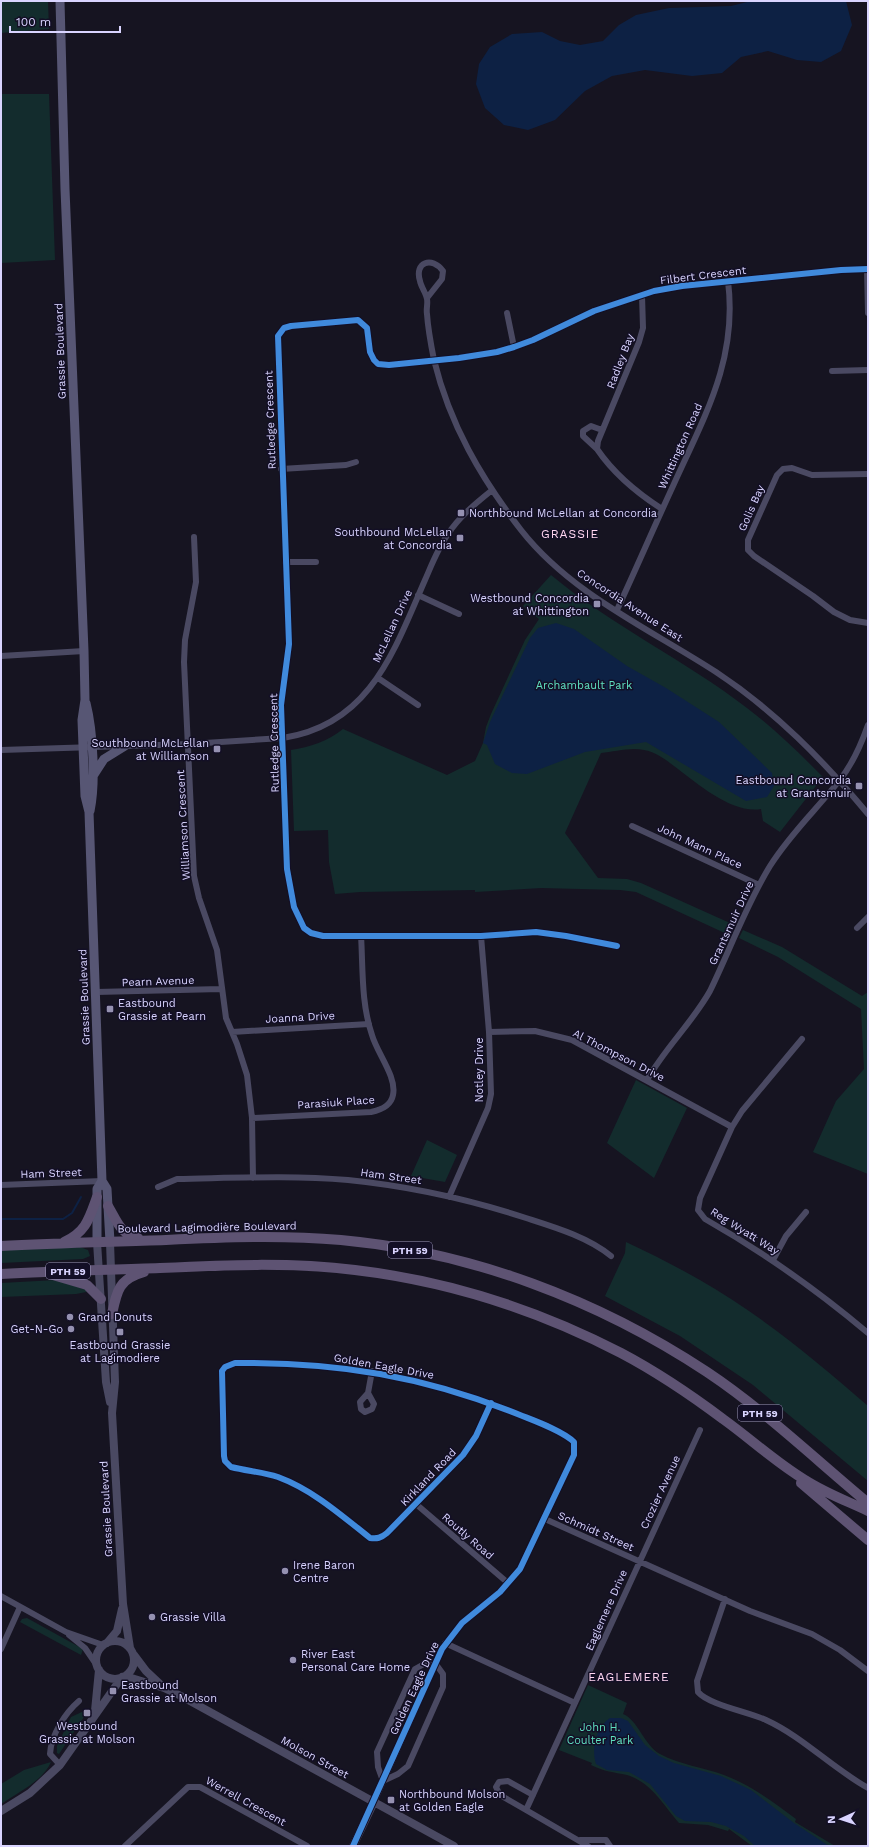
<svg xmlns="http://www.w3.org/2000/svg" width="869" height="1847" font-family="'Work Sans',sans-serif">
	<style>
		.green { fill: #132c2d }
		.water { fill: #0d2144 }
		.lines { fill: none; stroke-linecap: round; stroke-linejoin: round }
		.stream { stroke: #0d2144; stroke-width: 2 }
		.minor { stroke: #4a4962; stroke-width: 6 }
		.tertiary { stroke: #4a4962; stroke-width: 8 }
		.secondary { stroke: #575674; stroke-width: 9 }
		.primary { stroke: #5e5373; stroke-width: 10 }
		.cycleway-casing { stroke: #130f26; stroke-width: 8 }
		.cycleway { stroke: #408adc; stroke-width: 6 }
		.poi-dot { fill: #9591b1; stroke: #130f26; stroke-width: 1.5 }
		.labels { text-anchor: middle; stroke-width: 3; stroke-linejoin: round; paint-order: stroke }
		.shield { fill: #130f26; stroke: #9e99be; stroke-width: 1 }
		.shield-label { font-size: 10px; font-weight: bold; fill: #d9d4ff }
		.street-label { font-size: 11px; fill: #d9d4ff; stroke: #130f26 }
		.poi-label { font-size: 11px; fill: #d9d4ff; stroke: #130f26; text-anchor: start }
		.park-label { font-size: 11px; fill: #5fe0c0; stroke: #130f26 }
		.neighbourhood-label { font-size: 12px; letter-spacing: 1px; fill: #ffd6f0; stroke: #130f26 }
	</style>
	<rect width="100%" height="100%" fill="#161421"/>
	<path class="green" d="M 1,1 L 48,1 L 49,29 L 1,33 Z
		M 1,94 L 49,94 L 55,260 L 1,263 Z
		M 551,575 C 612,626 685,660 747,708 C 775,729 799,753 823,777 L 780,832 L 763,821 L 761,809 C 733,814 699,785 678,769 C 667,761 657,752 644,750 C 630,747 614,752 601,753 L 565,833 L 598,878 L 627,879 L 641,883 L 730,923 L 734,926 L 729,935 L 636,892 L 620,890 L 541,888 L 475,892 L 475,890 L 360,892 L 335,894 L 329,862 L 328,830 L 294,831 L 291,750 C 310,747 328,741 343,729 L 447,775 L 475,761 L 483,743 L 486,727 L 491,714 L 525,640 L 539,619 L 523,606 Z
		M 743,930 L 782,947 L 862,996 L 868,992 L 868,1174 L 813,1152 L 836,1101 L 864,1069 L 861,1009 L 778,957 L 739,938 Z
		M 636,1080 L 687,1108 L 654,1178 L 607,1143 Z
		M 427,1140 L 457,1155 L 445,1182 L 411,1176 Z
		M 626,1242 C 669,1262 710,1284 749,1311 C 791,1340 829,1372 868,1406 L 868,1481 L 753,1385 L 680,1336 L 605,1296 L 625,1253 Z
		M 80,1247 L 88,1250 L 90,1256 L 83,1259 L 1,1263 L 1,1250 Z
		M 56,1280 L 87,1290 L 86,1292 L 76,1294 L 1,1297 L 1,1283 Z
		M 27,1618 L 83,1649 L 81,1655 L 20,1622 L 22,1619 Z
		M 588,1685 L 627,1703 L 623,1714 C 638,1720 644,1745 660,1754 C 680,1765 703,1767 724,1775 C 751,1785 773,1802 796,1819 L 795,1822 L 835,1846 L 752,1846 L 729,1829 L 728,1831 L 708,1825 L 679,1823 C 664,1806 651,1782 627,1775 C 613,1772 605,1772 591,1765 L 592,1763 L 559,1750 Z
		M 84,1711 L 86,1714 L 59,1754 L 57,1753 L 57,1746 L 71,1717 Z
		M 51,1762 C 43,1781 17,1793 1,1804 L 1,1784 L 24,1770 Z"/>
	<path class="water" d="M 751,1 L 846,1 L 852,25 L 841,51 L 821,62 L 797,60 L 768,51 L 741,57 L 722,73 L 692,76 L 645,70 L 612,76 L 585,91 L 555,120 L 528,130 L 504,125 L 485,108 L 476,84 L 479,64 L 490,47 L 512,34 L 542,32 L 560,41 L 580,45 L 603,41 L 619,25 L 636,15 L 669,8 L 731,6 Z
		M 556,623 L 574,629 L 627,666 L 666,688 L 719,722 L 772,773 L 774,786 L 767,797 L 746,801 L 646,742 L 585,752 L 527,774 L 512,773 L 495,764 L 487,745 L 483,743 L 490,722 L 530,638 L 538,628 Z
		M 610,1718 L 621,1718 L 628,1721 L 645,1745 L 659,1756 L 674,1763 L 721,1776 L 751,1790 L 794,1823 L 829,1846 L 755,1846 L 744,1836 L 726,1826 L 711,1822 L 685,1821 L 676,1816 L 650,1784 L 629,1772 L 607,1770 L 596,1764 C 591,1749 596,1727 610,1718 Z"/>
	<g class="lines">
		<path class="stream" d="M 1,1219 L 63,1219 L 72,1213 L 81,1197"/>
		<path class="minor" d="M 867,269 L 868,313
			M 642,295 L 643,328 L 639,342 L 598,441 L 597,449 C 614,474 637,493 662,509
			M 427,298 L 442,279 L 443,271 C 432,256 414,262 420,281 C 421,287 426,293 427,299 C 428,304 426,309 427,314 C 428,329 431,345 434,360 C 450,425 481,478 521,530 C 571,594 650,629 716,672 C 775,711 823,760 868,814
			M 507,313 L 514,347
			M 832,371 L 868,370
			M 597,449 L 583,436 L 583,431 L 591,426 L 602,430
			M 281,469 L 346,465 L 356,462
			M 868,474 L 812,475 L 792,468 L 783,469 L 777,475 L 748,540 L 748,550 L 754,556 L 813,596 L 834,612 L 850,620 L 868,623
			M 194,537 L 196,582 L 185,640 L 184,662 L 194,876 L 199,898 L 217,950 L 226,1018 L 237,1044 L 247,1075 L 252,1118 L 253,1178
			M 285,562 L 316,562
			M 418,595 L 459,614
			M 617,610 C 636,569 654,527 673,486 C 704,417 738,360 728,281
			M 1,656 L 84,651
			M 378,678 L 418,705
			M 1,750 L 189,744 L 283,738 C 370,725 394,651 425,580 C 432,564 438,548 448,534 C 459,517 476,503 491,491
			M 632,826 L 759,885
			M 857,928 L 868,917
			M 617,946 L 566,936 L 536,932 L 481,936 L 323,936 L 311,933 L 304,928 L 294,907 L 287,869 L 281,705 L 289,644 L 278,336 L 284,328 L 291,326 L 358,320 L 367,328 L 370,352 L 374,360 L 378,364 L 389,365 L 459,358 L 497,352 L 514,347 L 533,340 L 594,311 L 654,291 L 682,286 L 841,270 L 868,269
			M 96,992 L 221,989
			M 232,1032 L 369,1024
			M 489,1032 L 535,1031 L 572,1040 L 732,1127
			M 802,1039 L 742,1111 L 732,1127 L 700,1198 L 698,1210 L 705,1219 C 763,1252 817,1290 868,1333
			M 647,1080 C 665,1048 692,1023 710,991 C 730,950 746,905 770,866 C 790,834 816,810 839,781 C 852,765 861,745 868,725
			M 252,1118 L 371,1112 C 381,1110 391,1106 393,1095 C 397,1077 377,1053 372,1035 C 361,1003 363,968 361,935
			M 1,1185 L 102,1181
			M 158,1187 L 177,1179 C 234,1178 291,1175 348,1180 C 408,1186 468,1199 526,1218 C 554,1227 588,1237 611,1256
			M 449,1197 L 488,1108 L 491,1094 L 489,1032 L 481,936
			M 773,1260 L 786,1236 L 806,1212
			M 368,1393 L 374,1404 L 372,1409 L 365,1412 L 361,1409 L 360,1402 L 368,1393 L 372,1371
			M 416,1504 L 508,1583
			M 545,1519 L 750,1611 L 812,1634 L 840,1650 L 868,1671
			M 1,1596 L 66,1632 L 103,1645
			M 725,1599 L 697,1681 L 698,1692 C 709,1705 749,1712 766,1720 C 803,1737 832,1768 868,1788
			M 69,1635 L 85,1648 L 98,1667
			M 445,1643 L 575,1703 L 700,1430
			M 1,1649 L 20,1607
			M 435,1663 L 443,1674 L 443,1687 L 408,1766 L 398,1774 L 383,1781 L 378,1767 L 377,1752 L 415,1669 L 424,1664 Z
			M 575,1703 L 526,1810 L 588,1846
			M 60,1765 L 50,1754 C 51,1735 65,1713 79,1701
			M 374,1802 L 442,1649 L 462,1623 L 500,1592 L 520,1569 L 574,1455 L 574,1442 C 563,1431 535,1421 520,1415 C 424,1376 338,1362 235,1363 L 225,1367 L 222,1371 L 224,1456 L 225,1461 L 231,1467 C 247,1471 263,1472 278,1477 C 313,1490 341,1515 370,1538 C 377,1539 381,1538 387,1533 L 463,1455 L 476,1436 L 491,1403
			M 526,1810 L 500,1795 L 496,1787 L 499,1782 L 508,1781 L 533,1795
			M 580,1840 L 606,1840 L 610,1846
			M 125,1846 L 188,1787 L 200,1787 L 307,1846"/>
		<path class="tertiary" d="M 97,1242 L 106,1382 L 110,1402
			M 110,1242 L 115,1382 L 112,1413 L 123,1604 L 130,1648
			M96 1660a19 19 0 1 1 38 0a19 19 0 1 1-38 0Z
			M 107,1643 L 117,1631 L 122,1609
			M 134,1655 L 146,1671 L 162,1686
			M 125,1676 L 164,1688 L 181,1696 L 454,1846
			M 95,1711 L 99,1670
			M 1,1811 L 30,1793 L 60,1765 L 122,1677
			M 353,1846 L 374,1802"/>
		<path class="secondary" d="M 60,1 L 65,189 L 84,651 L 85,700 L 82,720 L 85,796 L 89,812 L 102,1181 L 97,1189 L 97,1242
			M 86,703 C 93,731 96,782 90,811
			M 93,776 L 104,759 L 125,746
			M 102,1181 L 107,1189 L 110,1242"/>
		<path class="primary" d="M 108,1206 C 117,1221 120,1234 138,1238
			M 64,1242 C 86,1232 89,1219 97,1197
			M 1,1246 C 56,1243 111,1242 166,1240 C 225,1237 283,1235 341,1240 C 472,1252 598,1300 707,1372 C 764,1410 815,1459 868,1503
			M 1,1274 C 54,1271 107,1270 160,1268 C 225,1265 290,1262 355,1270 C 448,1281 538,1310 621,1353 C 657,1372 691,1395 723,1419 C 751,1439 775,1462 805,1480 C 825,1493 847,1501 868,1511
			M 53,1275 L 87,1285 L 101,1299
			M 112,1314 C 117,1290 119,1279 144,1272
			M 801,1483 L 868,1540"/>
		<g class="cycleway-casing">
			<path id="cycleway" d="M 617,946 L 566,936 L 536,932 L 481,936 L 323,936 L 311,933 L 304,928 L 294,907 L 287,869 L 281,705 L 289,644 L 278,336 L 284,328 L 291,326 L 358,320 L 367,328 L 370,352 L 374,360 L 378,364 L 389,365 L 459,358 L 497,352 L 514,347 L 533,340 L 594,311 L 654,291 L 682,286 L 841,270 L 868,269
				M 353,1846 L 442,1649 L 462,1623 L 500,1592 L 520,1569 L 574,1455 L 574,1442 C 563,1431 535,1421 520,1415 C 424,1376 338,1362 235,1363 L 225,1367 L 222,1371 L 224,1456 L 225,1461 L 231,1467 C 247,1471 263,1472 278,1477 C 313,1490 341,1515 370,1538 C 377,1539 381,1538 387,1533 L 463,1455 L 476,1436 L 491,1403"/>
		</g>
		<use href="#cycleway" class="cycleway"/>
	</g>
	<g class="poi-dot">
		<rect x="457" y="509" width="8" height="8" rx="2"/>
		<rect x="456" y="534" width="8" height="8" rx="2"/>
		<rect x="593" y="600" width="8" height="8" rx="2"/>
		<rect x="213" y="745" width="8" height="8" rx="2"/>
		<rect x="855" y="782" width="8" height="8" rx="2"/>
		<rect x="106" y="1005" width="8" height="8" rx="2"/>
		<circle cx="70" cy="1317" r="4"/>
		<circle cx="71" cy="1329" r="4"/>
		<rect x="116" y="1328" width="8" height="8" rx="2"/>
		<circle cx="285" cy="1571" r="4"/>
		<circle cx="152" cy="1617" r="4"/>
		<circle cx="293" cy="1660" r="4"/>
		<rect x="109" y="1687" width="8" height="8" rx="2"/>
		<rect x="83" y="1709" width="8" height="8" rx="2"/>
		<rect x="387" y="1796" width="8" height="8" rx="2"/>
	</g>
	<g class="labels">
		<g class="shield">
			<rect x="388" y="1242" width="44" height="16" rx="3"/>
			<rect x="46" y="1263" width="44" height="16" rx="3"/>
			<rect x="738" y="1405" width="44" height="16" rx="3"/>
		</g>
		<g class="shield-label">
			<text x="410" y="1254">PTH 59</text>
			<text x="68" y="1275">PTH 59</text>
			<text x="760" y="1417">PTH 59</text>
		</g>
		<g class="street-label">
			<text transform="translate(703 275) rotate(-7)" y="4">Filbert Crescent</text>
			<text transform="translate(60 351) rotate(-92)" y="4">Grassie Boulevard</text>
			<text transform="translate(620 361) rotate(-69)" y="4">Radley Bay</text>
			<text transform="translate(270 420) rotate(-92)" y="4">Rutledge Crescent</text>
			<text transform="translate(680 446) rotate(-66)" y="4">Whittington Road</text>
			<text transform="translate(751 508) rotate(-66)" y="4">Golis Bay</text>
			<text transform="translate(630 605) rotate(33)" y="4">Concordia Avenue East</text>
			<text transform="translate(392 626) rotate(-65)" y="4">McLellan Drive</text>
			<text transform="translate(274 743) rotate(-91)" y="4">Rutledge Crescent</text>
			<text transform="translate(183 825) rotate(-93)" y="4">Williamson Crescent</text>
			<text transform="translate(700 846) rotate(25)" y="4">John Mann Place</text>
			<text transform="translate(731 923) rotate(-65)" y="4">Grantsmuir Drive</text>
			<text transform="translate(158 981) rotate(-2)" y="4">Pearn Avenue</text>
			<text transform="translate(84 997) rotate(-92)" y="4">Grassie Boulevard</text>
			<text transform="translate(300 1017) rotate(-3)" y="4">Joanna Drive</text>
			<text transform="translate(619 1055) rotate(27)" y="4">Al Thompson Drive</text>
			<text transform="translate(479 1070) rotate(-90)" y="4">Notley Drive</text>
			<text transform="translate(336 1102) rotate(-4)" y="4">Parasiuk Place</text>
			<text transform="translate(51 1173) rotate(-2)" y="4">Ham Street</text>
			<text transform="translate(391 1176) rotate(8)" y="4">Ham Street</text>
			<text transform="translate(207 1227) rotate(-1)" y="4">Boulevard Lagimodière Boulevard</text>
			<text transform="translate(745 1231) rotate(32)" y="4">Reg Wyatt Way</text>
			<text transform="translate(384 1366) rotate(10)" y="4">Golden Eagle Drive</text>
			<text transform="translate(428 1477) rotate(-46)" y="4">Kirkland Road</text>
			<text transform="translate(660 1492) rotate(-65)" y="4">Crozier Avenue</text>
			<text transform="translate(106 1509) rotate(-93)" y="4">Grassie Boulevard</text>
			<text transform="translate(596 1531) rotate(24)" y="4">Schmidt Street</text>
			<text transform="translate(468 1536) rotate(41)" y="4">Routly Road</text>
			<text transform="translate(606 1610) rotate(-66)" y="4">Eaglemere Drive</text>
			<text transform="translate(414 1688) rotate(-65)" y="4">Golden Eagle Drive</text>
			<text transform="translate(315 1757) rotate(29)" y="4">Molson Street</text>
			<text transform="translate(246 1801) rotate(29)" y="4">Werrell Crescent</text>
		</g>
		<g class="poi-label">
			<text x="469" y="517">Northbound McLellan at Concordia</text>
			<text x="452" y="536" text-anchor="end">Southbound McLellan<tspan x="452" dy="13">at Concordia</tspan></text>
			<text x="589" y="602" text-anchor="end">Westbound Concordia<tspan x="589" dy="13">at Whittington</tspan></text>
			<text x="209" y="747" text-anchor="end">Southbound McLellan<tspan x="209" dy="13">at Williamson</tspan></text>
			<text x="851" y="784" text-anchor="end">Eastbound Concordia<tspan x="851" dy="13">at Grantsmuir</tspan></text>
			<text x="118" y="1007">Eastbound<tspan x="118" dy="13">Grassie at Pearn</tspan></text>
			<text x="78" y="1321">Grand Donuts</text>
			<text x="63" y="1333" text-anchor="end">Get-N-Go</text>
			<text x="120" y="1349" text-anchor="middle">Eastbound Grassie<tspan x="120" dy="13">at Lagimodiere</tspan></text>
			<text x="293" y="1569">Irene Baron<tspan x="293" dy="13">Centre</tspan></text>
			<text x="160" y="1621">Grassie Villa</text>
			<text x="301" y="1658">River East<tspan x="301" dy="13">Personal Care Home</tspan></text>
			<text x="121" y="1689">Eastbound<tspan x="121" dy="13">Grassie at Molson</tspan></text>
			<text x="87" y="1730" text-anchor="middle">Westbound<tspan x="87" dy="13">Grassie at Molson</tspan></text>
			<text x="399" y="1798">Northbound Molson<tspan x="399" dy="13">at Golden Eagle</tspan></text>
		</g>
		<g class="park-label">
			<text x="584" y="689">Archambault Park</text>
			<text x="600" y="1731">John H.<tspan x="600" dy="13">Coulter Park</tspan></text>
		</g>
		<g class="neighbourhood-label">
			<text x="570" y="538">GRASSIE</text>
			<text x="629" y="1681">EAGLEMERE</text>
		</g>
	</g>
	<rect width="869" height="1847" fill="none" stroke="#d9d4ff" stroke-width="4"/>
	<g transform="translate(841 1819) rotate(267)" stroke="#130f26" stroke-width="3" paint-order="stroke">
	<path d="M0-3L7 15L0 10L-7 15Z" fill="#d9d4ff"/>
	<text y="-6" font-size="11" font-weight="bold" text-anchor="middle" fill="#d9d4ff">N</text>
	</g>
	<path d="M10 26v6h110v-6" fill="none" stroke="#d9d4ff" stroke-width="2"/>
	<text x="16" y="26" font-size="12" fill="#d9d4ff" stroke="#130f26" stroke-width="3" paint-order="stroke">100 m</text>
</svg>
